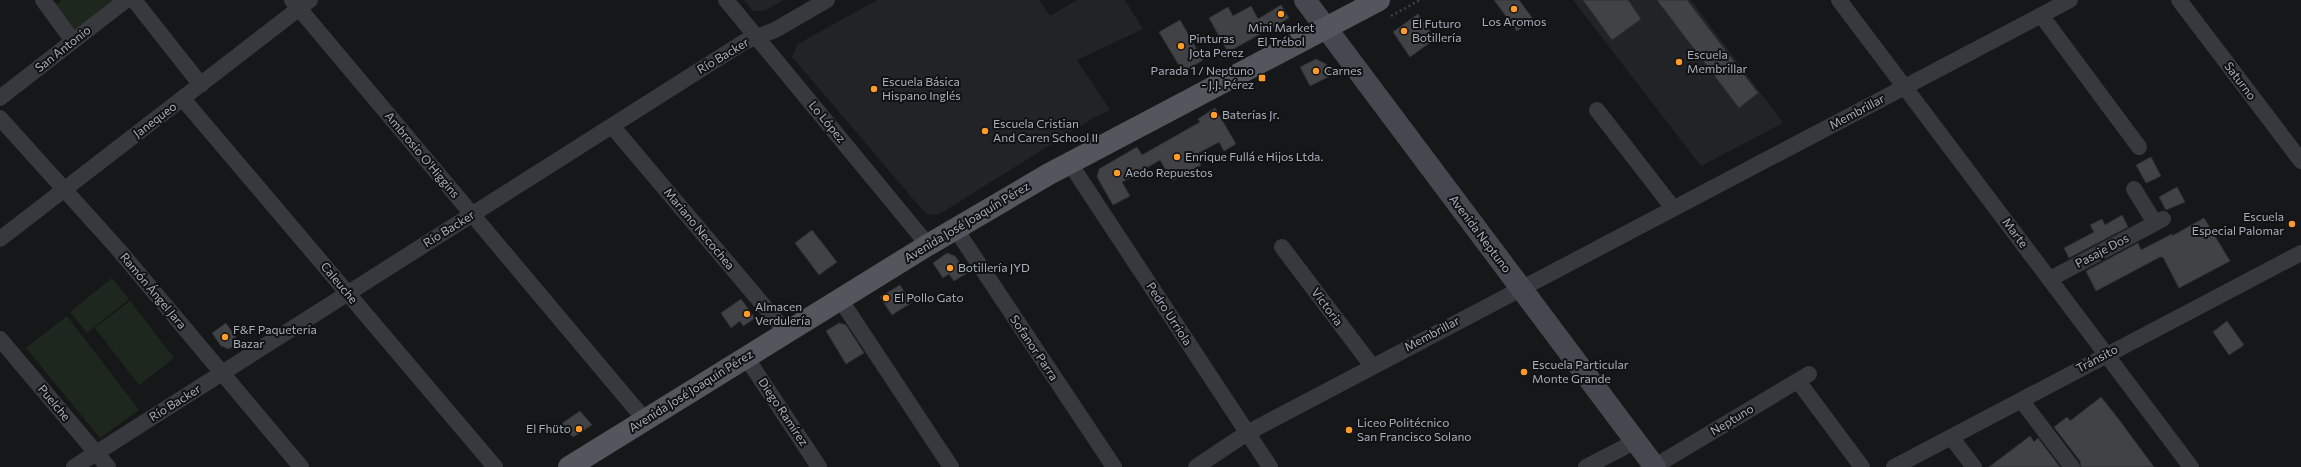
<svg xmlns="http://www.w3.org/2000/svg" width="2301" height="467" font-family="Commissioner,sans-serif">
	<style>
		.built { fill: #222326 }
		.green { fill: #1e271e }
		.building { fill: #404246; stroke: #303135 }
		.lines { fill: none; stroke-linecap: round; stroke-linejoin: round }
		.path { stroke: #3d4045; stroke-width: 2.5; stroke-dasharray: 2 3; stroke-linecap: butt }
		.street { stroke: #37393e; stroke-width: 16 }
		.secondary { stroke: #45484e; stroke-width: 22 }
		.primary { stroke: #53565d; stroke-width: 22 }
		.poi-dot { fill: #ff9c28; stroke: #111214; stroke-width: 1.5 }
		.labels { text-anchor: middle; stroke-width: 4; stroke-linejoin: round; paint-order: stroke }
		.poi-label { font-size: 12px; fill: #a7afba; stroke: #111214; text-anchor: start }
		.street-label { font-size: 12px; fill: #a7afba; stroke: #111214 }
	</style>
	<rect width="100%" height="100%" fill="#161719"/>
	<path class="built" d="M 744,0 L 784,0 L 764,11 L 753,11 Z
		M 877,0 L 1039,0 L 1050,16 L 1077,0 L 1125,0 L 1143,29 L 1077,60 L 1110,110 L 1093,118 L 938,215 L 926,214 L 792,57 L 798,44 Z
		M 1573,0 L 1691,0 L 1783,123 L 1701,166 Z"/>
	<path class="green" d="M 62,0 L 116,0 L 76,31 L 55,5 Z
		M 112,278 L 129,299 L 87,333 L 70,312 Z
		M 130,301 L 174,358 L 139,385 L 95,328 Z
		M 67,316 L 139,410 L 100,438 L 26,348 Z"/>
	<path class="building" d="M 1494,0 L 1519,0 L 1533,19 L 1517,31 Z
		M 1583,0 L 1628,0 L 1641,19 L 1612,40 Z
		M 1657,0 L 1687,0 L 1758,93 L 1739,108 Z
		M 1281,5 L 1289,18 L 1228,52 L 1209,18 L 1228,7 L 1233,16 L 1251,6 L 1258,19 Z
		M 1418,14 L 1435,39 L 1410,57 L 1393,32 Z
		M 1180,20 L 1203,60 L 1183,72 L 1159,32 Z
		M 1316,59 L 1326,64 L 1332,75 L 1310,86 L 1300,67 Z
		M 1215,108 L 1236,144 L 1224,151 L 1219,142 L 1195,155 L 1201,165 L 1172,181 L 1160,160 L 1122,182 L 1130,196 L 1113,205 L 1097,177 L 1099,169 L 1137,147 L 1142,155 L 1200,122 L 1198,119 Z
		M 2151,157 L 2161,176 L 2146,183 L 2136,165 Z
		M 2177,187 L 2185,202 L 2166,210 L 2159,197 Z
		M 2122,215 L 2128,227 L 2069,258 L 2064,248 L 2094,232 L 2090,225 L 2102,219 L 2105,225 Z
		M 2204,218 L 2230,261 L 2179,288 L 2163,257 L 2160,257 L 2096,291 L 2086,271 L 2138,243 L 2141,250 L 2172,234 L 2172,236 Z
		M 812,230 L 837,262 L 819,275 L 795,243 Z
		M 947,253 L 955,256 L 967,273 L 954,281 L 949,274 L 943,278 L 933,263 Z
		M 900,285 L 911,303 L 892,315 L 880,297 Z
		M 741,299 L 755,318 L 743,326 L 740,321 L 731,328 L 721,313 Z
		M 2227,321 L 2244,345 L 2229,355 L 2213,332 Z
		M 226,323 L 239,342 L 229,349 L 221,346 L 212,333 Z
		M 839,323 L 846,325 L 864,353 L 846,364 L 826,331 Z
		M 2101,397 L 2117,417 L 2154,467 L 2081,467 L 2080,461 L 2054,427 L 2067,417 L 2070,421 Z
		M 580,411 L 592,425 L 573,437 L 561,424 Z
		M 2030,436 L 2034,442 L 2038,438 L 2060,467 L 1989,467 Z"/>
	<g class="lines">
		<path class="path" d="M 1391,16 L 1420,0"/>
		<path class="street" d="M 43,0 L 73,41
			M 134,0 L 201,85
			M 292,0 L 645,420
			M 726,0 L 928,245
			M 1839,0 L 2191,467
			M 2179,0 L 2301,161
			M 2041,15 L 2139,147
			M 0,98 L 126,0
			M 183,99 L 495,467
			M 1597,110 L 1673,208
			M 0,118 L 118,249 L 301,467
			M 612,126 L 786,332
			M 1069,162 L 1270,467
			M 2134,189 L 2155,223
			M 955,228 L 1114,467
			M 0,239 L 310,0
			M 1282,247 L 1372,366
			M 2050,279 L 2163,219
			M 840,299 L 951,467
			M 0,339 L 108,467
			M 746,357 L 819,467
			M 1798,381 L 1862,467
			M 2021,400 L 2072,467
			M 1951,437 L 1974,467
			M 1655,466 L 1809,374
			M 74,467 L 744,42 L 775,30 L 827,0
			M 1196,467 L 1247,433 L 2070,0
			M 1586,467 L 1636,441
			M 1894,467 L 2301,253"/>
		<path class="secondary" d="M 1305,0 L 1655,467"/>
		<path class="primary" d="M 569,467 L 928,245 L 1049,174 L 1379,0"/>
	</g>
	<g class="poi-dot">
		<circle cx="1514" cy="9" r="4"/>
		<circle cx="1281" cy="14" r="4"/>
		<circle cx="1404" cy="31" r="4"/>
		<circle cx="1181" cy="46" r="4"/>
		<circle cx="1679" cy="62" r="4"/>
		<circle cx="1316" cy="71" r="4"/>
		<rect x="1258" y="74" width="8" height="8" rx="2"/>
		<circle cx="874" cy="89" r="4"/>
		<circle cx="1214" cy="115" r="4"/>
		<circle cx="985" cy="131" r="4"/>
		<circle cx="1177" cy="157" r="4"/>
		<circle cx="1117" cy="173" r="4"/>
		<circle cx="2292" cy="224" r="4"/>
		<circle cx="950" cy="268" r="4"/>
		<circle cx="886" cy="298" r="4"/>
		<circle cx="747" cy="314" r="4"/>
		<circle cx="225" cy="337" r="4"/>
		<circle cx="1524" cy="372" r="4"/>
		<circle cx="579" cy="429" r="4"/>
		<circle cx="1349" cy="430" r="4"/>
	</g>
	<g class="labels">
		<g class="poi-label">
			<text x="1514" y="26" text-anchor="middle">Los Aromos</text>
			<text x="1412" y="28">El Futuro<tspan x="1412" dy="14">Botillería</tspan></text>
			<text x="1281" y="32" text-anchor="middle">Mini Market<tspan x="1281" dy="14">El Trébol</tspan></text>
			<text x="1189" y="43">Pinturas<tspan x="1189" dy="14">Jota Perez</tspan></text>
			<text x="1687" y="59">Escuela<tspan x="1687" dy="14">Membrillar</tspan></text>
			<text x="1254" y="75" text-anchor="end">Parada 1 / Neptuno<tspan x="1254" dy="14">- J.J. Pérez</tspan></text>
			<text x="1324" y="75">Carnes</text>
			<text x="882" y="86">Escuela Básica<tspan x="882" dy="14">Hispano Inglés</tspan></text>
			<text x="1222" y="119">Baterías Jr.</text>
			<text x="993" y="128">Escuela Cristian<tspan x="993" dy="14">And Caren School II</tspan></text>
			<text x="1185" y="161">Enrique Fullá e Hijos Ltda.</text>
			<text x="1125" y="177">Aedo Repuestos</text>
			<text x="2284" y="221" text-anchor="end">Escuela<tspan x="2284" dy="14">Especial Palomar</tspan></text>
			<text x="958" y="272">Botillería JYD</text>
			<text x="894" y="302">El Pollo Gato</text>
			<text x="755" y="311">Almacen<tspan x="755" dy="14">Verdulería</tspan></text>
			<text x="233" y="334">F&amp;F Paquetería<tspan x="233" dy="14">Bazar</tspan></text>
			<text x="1532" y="369">Escuela Particular<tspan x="1532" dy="14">Monte Grande</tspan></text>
			<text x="1357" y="427">Liceo Politécnico<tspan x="1357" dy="14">San Francisco Solano</tspan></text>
			<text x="571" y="433" text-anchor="end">El Fhüto</text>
		</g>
		<g class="street-label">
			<text transform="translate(63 49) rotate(-38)" y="4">San Antonio</text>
			<text transform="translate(723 56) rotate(-31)" y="4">Río Backer</text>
			<text transform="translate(2240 81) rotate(53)" y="4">Saturno</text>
			<text transform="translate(1857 112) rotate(-28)" y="4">Membrillar</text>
			<text transform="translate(155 120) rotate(-37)" y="4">Janequeo</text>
			<text transform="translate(827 122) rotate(50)" y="4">Lo López</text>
			<text transform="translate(422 155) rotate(50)" y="4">Ambrosio O'Higgins</text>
			<text transform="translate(967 222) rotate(-31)" y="4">Avenida José Joaquín Pérez</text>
			<text transform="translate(449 229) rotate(-32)" y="4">Río Backer</text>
			<text transform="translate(699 229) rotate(50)" y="4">Mariano Necochea</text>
			<text transform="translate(2015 233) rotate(53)" y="4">Marte</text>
			<text transform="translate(1480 234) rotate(53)" y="4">Avenida Neptuno</text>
			<text transform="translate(2102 251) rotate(-28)" y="4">Pasaje Dos</text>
			<text transform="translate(339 283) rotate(50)" y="4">Caleuche</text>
			<text transform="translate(153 291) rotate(50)" y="4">Ramón Ángel Jara</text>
			<text transform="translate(1327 307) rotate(53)" y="4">Victoria</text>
			<text transform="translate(1169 314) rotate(57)" y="4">Pedro Urriola</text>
			<text transform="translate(1432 334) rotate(-28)" y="4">Membrillar</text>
			<text transform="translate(1034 348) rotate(56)" y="4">Sofanor Parra</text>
			<text transform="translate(2097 359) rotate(-28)" y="4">Tránsito</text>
			<text transform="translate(691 391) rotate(-32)" y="4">Avenida José Joaquín Pérez</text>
			<text transform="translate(54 403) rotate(50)" y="4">Puelche</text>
			<text transform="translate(175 403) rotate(-32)" y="4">Río Backer</text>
			<text transform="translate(783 412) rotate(56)" y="4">Diego Ramírez</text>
			<text transform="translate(1732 420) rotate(-31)" y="4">Neptuno</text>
		</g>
	</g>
</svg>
